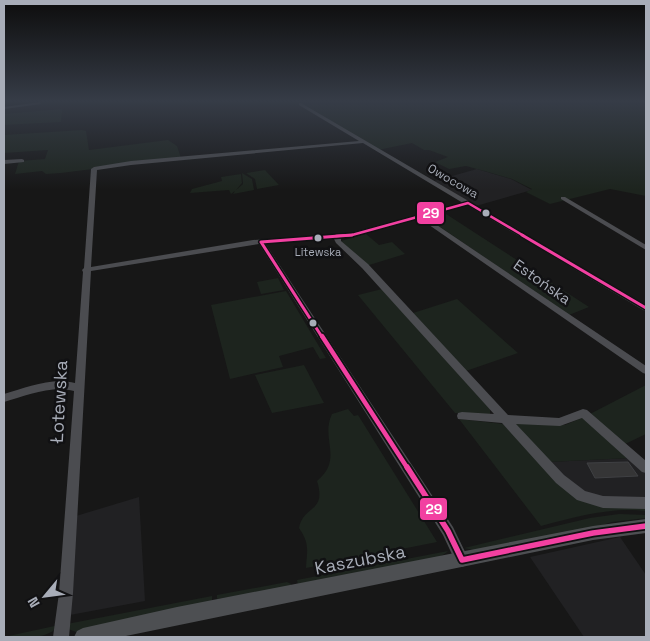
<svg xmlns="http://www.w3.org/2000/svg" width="650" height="641" font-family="'Space Grotesk',sans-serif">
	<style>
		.built { fill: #212123 }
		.green { fill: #1d241e }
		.building { fill: #353536; stroke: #3f4043 }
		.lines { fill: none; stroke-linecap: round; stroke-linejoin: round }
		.minor { fill: #4b4c50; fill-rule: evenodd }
		.major { fill: #4d4f52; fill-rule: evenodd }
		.bus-1-far3-casing { stroke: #111113; stroke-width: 5 }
		.bus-1-far2-casing { stroke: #111113; stroke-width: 6 }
		.bus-1-far1-casing { stroke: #111113; stroke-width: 8 }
		.bus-1-casing { stroke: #111113; stroke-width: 9 }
		.bus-1-far3 { stroke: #f240a1; stroke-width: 2.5 }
		.bus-1-far2 { stroke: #f240a1; stroke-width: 3 }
		.bus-1-far1 { stroke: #f240a1; stroke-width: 4.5 }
		.bus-1 { stroke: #f240a1; stroke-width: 5.5 }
		.bus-dot { fill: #a8adb8; stroke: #111113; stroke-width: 2 }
		.labels { text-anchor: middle; stroke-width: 5; stroke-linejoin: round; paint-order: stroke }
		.far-bus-label { font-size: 11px; fill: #a8adb8; stroke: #111113 }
		.far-street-label { font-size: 12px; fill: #a8adb8; stroke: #111113 }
		.street-label { font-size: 15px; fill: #a8adb8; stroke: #111113 }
		.near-street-label { font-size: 18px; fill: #a8adb8; stroke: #111113 }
		.line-badge { stroke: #111113; stroke-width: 2 }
		.badge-label { font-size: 14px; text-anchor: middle; font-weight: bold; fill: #fff }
	</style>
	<rect width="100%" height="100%" fill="#171717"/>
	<path class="built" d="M 477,169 L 511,179 L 532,190 L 476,206 L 434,181 Z
		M 630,458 L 646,472 L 646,499 L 585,496 L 548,462 Z
		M 139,497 L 145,601 L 70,615 L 76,516 Z
		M 620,537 L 646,575 L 646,637 L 584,637 L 530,557 Z"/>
	<path class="green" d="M 297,101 L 646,101 L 646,196 L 610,189 L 550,204 L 526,192 L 532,189 L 512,179 L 488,172 L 466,166 L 449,169 L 435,162 L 448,157 L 429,150 L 424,150 L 412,143 L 378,150 Z
		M 62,109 L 61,122 L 4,125 L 4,114 Z
		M 82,130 L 86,131 L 89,150 L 168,140 L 177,146 L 181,158 L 61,173 L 46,174 L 42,171 L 15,174 L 19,161 L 45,159 L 48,150 L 4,153 L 4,135 Z
		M 265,170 L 279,185 L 257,189 L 255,179 L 246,173 Z
		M 242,173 L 252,179 L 254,190 L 233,194 L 235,191 L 231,194 L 229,190 L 190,193 L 192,189 L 222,181 L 221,177 L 241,174 L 242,183 L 236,190 L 243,184 Z
		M 443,212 L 589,307 L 569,315 L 427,218 Z
		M 366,234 L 379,245 L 392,242 L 405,254 L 366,266 L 341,241 Z
		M 278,278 L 284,290 L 261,294 L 257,282 Z
		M 382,289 L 490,409 L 490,414 L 455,413 L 358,295 Z
		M 286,291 L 326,358 L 320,359 L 313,347 L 279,356 L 283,367 L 230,379 L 211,305 Z
		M 457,299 L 518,353 L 466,371 L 413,313 Z
		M 304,365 L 324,403 L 272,413 L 255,375 Z
		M 646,385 L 646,434 L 623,445 L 588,415 Z
		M 348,409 L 354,416 L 358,415 L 437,542 L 306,568 C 307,550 310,544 299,528 C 303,505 327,513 317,481 C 344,459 320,439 332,414 Z
		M 584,417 L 630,458 L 548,462 L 511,423 L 565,425 Z
		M 459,419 L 503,424 L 557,481 L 604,505 L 646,505 L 646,511 C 610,507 576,517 541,526 Z
		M 619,514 L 646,515 L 646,518 L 612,522 L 583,531 L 474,550 L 464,548 L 590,518 Z
		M 448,551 C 434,567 325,580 298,585 L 297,580 Z
		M 287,582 L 291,584 L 291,587 L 217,599 L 217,595 Z
		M 212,596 L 212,601 L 189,609 L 76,632 L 68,629 L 67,624 Z
		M 59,625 C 47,641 24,637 4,637 Z"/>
	<path class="building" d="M 628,462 L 638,476 L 595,478 L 587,463 Z"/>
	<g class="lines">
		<path class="minor" d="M 40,102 L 41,104 L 4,109 L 4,107 Z
			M 299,103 L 301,103 L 646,305 L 646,311 L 643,310 L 467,205 L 425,217 L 646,366 L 646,374 L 643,373 L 419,218 L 349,237 L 341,238 L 341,241 L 368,264 L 508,415 L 559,418 L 583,409 L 587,410 L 646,461 L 646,473 L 642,472 L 582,418 L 560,426 L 516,424 L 564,475 L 585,491 L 603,496 L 646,497 L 646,509 L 603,508 L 577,500 L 556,483 L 502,423 L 458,419 L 457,416 L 458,413 L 462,412 L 494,414 L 362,268 L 336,243 L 334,239 L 265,243 L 453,527 L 469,560 L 467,565 L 462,567 L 457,565 L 443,535 L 259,244 L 91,271 L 73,593 L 69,637 L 53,637 L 59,593 L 74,391 C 52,385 25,396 4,402 L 4,394 C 25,388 52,377 75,383 L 83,272 L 82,270 L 84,268 L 91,169 L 94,167 L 131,161 L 359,141 L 299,105 ZM 363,143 L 463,203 L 347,234 L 253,240 L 91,267 L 97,170 L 131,165 Z
			M 22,159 L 24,160 L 24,162 L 4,164 L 4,160 Z
			M 561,197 L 565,197 L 646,245 L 646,250 L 561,199 Z"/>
		<path class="major" d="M 646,519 L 646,533 L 593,540 L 121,637 L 74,637 L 77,631 L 83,628 L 177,607 L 593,526 Z"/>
		<g class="bus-1-far3-casing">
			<path id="bus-1-far3" d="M 336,236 L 352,235 L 468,203 L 524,236"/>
		</g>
		<g class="bus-1-far2-casing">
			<path id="bus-1-far2" d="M 522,235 L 646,308
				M 322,337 L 261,242 L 352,235"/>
		</g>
		<g class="bus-1-far1-casing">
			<path id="bus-1-far1" d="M 322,336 L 408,469"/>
		</g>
		<g class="bus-1-casing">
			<path id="bus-1" d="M 407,467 L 448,531 L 462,560 L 593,533 L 646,526"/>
		</g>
		<use href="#bus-1-far3" class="bus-1-far3"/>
		<use href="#bus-1-far2" class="bus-1-far2"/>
		<use href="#bus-1-far1" class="bus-1-far1"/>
		<use href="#bus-1" class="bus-1"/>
	</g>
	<linearGradient id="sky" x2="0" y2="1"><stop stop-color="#0d0d0d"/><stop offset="0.53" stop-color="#363c47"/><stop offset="1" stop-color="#363c47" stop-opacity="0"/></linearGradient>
	<rect width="650" height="190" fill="url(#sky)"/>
	<g class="bus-dot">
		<circle cx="486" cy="213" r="4.5"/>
		<circle cx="318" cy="238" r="4.5"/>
		<circle cx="313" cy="323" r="4.5"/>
	</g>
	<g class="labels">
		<g class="far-bus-label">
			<text x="318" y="256">Litewska</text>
		</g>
		<g class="far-street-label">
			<text transform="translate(453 181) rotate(30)" y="4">Owocowa</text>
		</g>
		<g class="street-label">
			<text transform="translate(542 282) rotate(35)" y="5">Estońska</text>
		</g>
		<g class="near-street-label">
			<text transform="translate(59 402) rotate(-87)" y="6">Łotewska</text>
			<text transform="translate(360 560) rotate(-11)" y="6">Kaszubska</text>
		</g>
	</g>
	<g class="line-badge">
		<rect x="416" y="201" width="29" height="24" rx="5" fill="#f240a1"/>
		<rect x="419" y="497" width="29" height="24" rx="5" fill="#f240a1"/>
	</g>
	<g class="badge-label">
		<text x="431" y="218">29</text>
		<text x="434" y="514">29</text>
	</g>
	<rect width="650" height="641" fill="none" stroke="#a8adb8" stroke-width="10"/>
	<g transform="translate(45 596) rotate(241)" stroke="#111113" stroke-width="4" paint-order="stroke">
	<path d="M0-4L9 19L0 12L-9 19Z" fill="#a8adb8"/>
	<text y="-8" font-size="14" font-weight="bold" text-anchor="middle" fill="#a8adb8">N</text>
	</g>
</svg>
